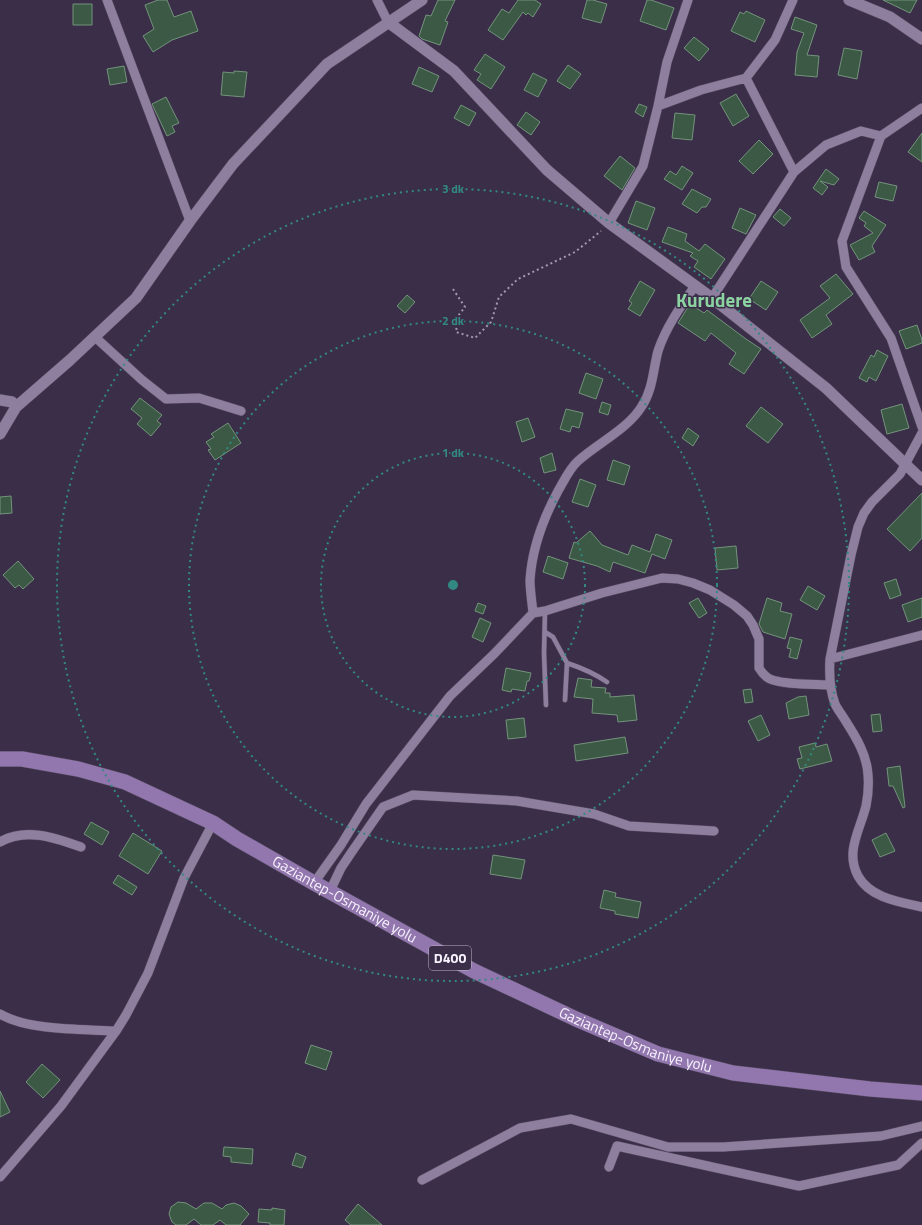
<svg xmlns="http://www.w3.org/2000/svg" width="922" height="1225" font-family="'Titillium Web',sans-serif">
	<style>
		.building { fill: #3b5944; stroke: #73937b }
		.lines { fill: none; stroke-linecap: round; stroke-linejoin: round }
		.service-casing { stroke: #554a60; stroke-width: 5.5 }
		.minor-casing { stroke: #554a60; stroke-width: 10 }
		.tertiary-casing { stroke: #554a60; stroke-width: 12 }
		.trunk-casing { stroke: #554a60; stroke-width: 16 }
		.path { stroke: #a29aac; stroke-width: 2; stroke-dasharray: 2 3; stroke-linecap: butt }
		.service { stroke: #8e7f9f; stroke-width: 4.5 }
		.minor { stroke: #8e7f9f; stroke-width: 9 }
		.tertiary { stroke: #8e7f9f; stroke-width: 11 }
		.trunk { stroke: #9277ae; stroke-width: 15 }
		.ring { fill: none; stroke: #328983; stroke-width: 2; stroke-dasharray: 2 4 }
		.labels { text-anchor: middle; stroke-width: 3; stroke-linejoin: round; paint-order: stroke }
		.shield { fill: #3b2e49; stroke: #bfb7c7; stroke-width: 1 }
		.shield-label { font-size: 14px; font-weight: bold; fill: #f7f2fd }
		.street-label { font-size: 15px; fill: #f7f2fd; stroke: #3b2e49 }
		.district-label { font-size: 19px; font-weight: bold; fill: #8cd3a1; stroke: #3b2e49 }
		.centre { fill: #328983; stroke: #3b2e49; stroke-width: 2 }
		.ring-label { font-size: 12px; text-anchor: middle; font-weight: bold; fill: #328983; stroke: #3b2e49; stroke-width: 3; stroke-linejoin: round; paint-order: stroke }
	</style>
	<rect width="100%" height="100%" fill="#3b2e49"/>
	<path class="building" d="M 158,0 L 167,0 L 174,17 L 191,11 L 198,31 L 172,40 L 153,52 L 143,36 L 154,29 L 145,5 Z
		M 438,0 L 455,0 L 445,21 L 448,22 L 440,45 L 422,39 L 419,36 L 426,15 L 431,16 Z
		M 518,0 L 535,0 L 541,4 L 533,17 L 528,13 L 526,15 L 523,12 L 503,40 L 488,30 L 502,9 L 509,13 Z
		M 587,0 L 593,0 L 607,4 L 601,23 L 582,18 Z
		M 647,0 L 651,0 L 674,8 L 666,30 L 640,21 Z
		M 883,0 L 917,0 L 910,13 Z
		M 73,4 L 92,4 L 92,25 L 73,25 Z
		M 746,11 L 765,20 L 755,42 L 731,31 L 740,12 L 744,14 Z
		M 795,17 L 817,25 L 807,55 L 819,56 L 817,77 L 795,75 L 797,52 L 804,33 L 791,29 Z
		M 694,37 L 709,49 L 699,61 L 684,48 Z
		M 844,48 L 862,51 L 857,79 L 838,75 Z
		M 485,54 L 505,67 L 491,89 L 477,80 L 481,74 L 474,70 Z
		M 568,65 L 581,74 L 570,89 L 557,81 Z
		M 124,66 L 127,82 L 110,85 L 107,69 Z
		M 419,67 L 439,76 L 432,92 L 412,84 Z
		M 234,71 L 247,72 L 244,97 L 221,95 L 223,72 L 234,73 Z
		M 533,73 L 547,80 L 538,97 L 524,90 Z
		M 736,94 L 749,116 L 733,126 L 720,103 Z
		M 166,97 L 179,123 L 172,126 L 175,132 L 167,136 L 152,104 Z
		M 639,104 L 647,107 L 643,117 L 635,112 Z
		M 461,105 L 476,113 L 469,126 L 454,118 Z
		M 526,112 L 540,122 L 531,135 L 517,125 Z
		M 675,113 L 695,115 L 692,140 L 672,138 Z
		M 922,133 L 922,162 L 908,152 Z
		M 759,140 L 773,154 L 753,174 L 739,161 Z
		M 620,156 L 635,168 L 622,190 L 604,176 Z
		M 682,166 L 693,173 L 682,190 L 664,179 L 670,171 L 676,175 Z
		M 826,169 L 839,179 L 834,185 L 820,181 L 828,187 L 822,195 L 813,188 Z
		M 879,182 L 897,186 L 893,201 L 875,197 Z
		M 692,189 L 711,199 L 706,207 L 702,207 L 697,213 L 682,204 Z
		M 636,201 L 655,208 L 647,230 L 628,223 Z
		M 740,208 L 756,215 L 746,234 L 732,228 Z
		M 780,209 L 791,218 L 784,226 L 773,217 Z
		M 864,211 L 886,225 L 872,246 L 875,252 L 859,260 L 850,245 L 873,233 L 864,226 L 866,223 L 859,218 Z
		M 668,227 L 687,234 L 685,241 L 699,251 L 705,244 L 725,259 L 711,279 L 694,267 L 698,261 L 690,256 L 693,253 L 662,242 Z
		M 836,274 L 853,294 L 826,315 L 832,324 L 812,338 L 800,320 L 830,298 L 820,286 Z
		M 640,281 L 655,290 L 640,316 L 628,309 L 632,303 L 629,301 Z
		M 761,281 L 778,292 L 766,310 L 749,299 Z
		M 407,295 L 415,302 L 405,313 L 397,306 Z
		M 690,304 L 704,313 L 707,310 L 746,339 L 761,349 L 744,374 L 729,364 L 736,353 L 711,333 L 705,341 L 678,323 Z
		M 917,325 L 922,340 L 922,343 L 906,349 L 899,331 Z
		M 877,350 L 888,356 L 876,381 L 869,377 L 867,382 L 859,378 L 871,355 L 874,357 Z
		M 586,373 L 603,379 L 596,399 L 579,393 Z
		M 140,398 L 162,415 L 157,421 L 161,424 L 151,436 L 137,424 L 142,418 L 131,409 Z
		M 602,402 L 611,405 L 608,415 L 599,412 Z
		M 902,404 L 909,428 L 887,434 L 881,410 Z
		M 761,407 L 783,424 L 768,443 L 746,426 Z
		M 566,409 L 583,413 L 579,428 L 572,426 L 570,432 L 560,429 Z
		M 528,418 L 535,437 L 522,442 L 516,422 Z
		M 228,423 L 241,443 L 215,460 L 208,450 L 211,449 L 206,442 L 214,437 L 211,434 Z
		M 688,428 L 699,436 L 693,446 L 682,438 Z
		M 552,453 L 556,470 L 544,473 L 540,458 Z
		M 613,460 L 630,466 L 624,485 L 607,480 Z
		M 580,479 L 596,485 L 588,507 L 572,502 Z
		M 922,493 L 922,538 L 910,551 L 887,529 Z
		M 11,496 L 12,513 L 0,514 L 0,497 Z
		M 590,531 L 602,545 L 628,555 L 632,545 L 650,552 L 656,534 L 672,540 L 665,559 L 652,554 L 645,573 L 613,562 L 610,572 L 597,566 L 569,558 L 574,542 L 576,543 Z
		M 736,546 L 738,568 L 717,570 L 715,548 Z
		M 548,556 L 568,563 L 563,579 L 543,572 Z
		M 18,561 L 34,579 L 23,589 L 19,585 L 15,588 L 3,575 Z
		M 896,579 L 901,595 L 890,599 L 884,583 Z
		M 808,586 L 825,596 L 817,610 L 800,600 Z
		M 698,598 L 707,613 L 699,618 L 689,603 Z
		M 767,598 L 782,603 L 780,611 L 792,614 L 785,639 L 763,632 L 759,624 Z
		M 922,598 L 922,617 L 908,622 L 902,605 Z
		M 478,603 L 486,606 L 483,614 L 475,611 Z
		M 480,618 L 491,623 L 483,642 L 472,637 Z
		M 790,637 L 802,640 L 797,659 L 789,657 L 791,649 L 787,648 Z
		M 506,668 L 531,673 L 529,681 L 527,681 L 525,691 L 512,689 L 511,692 L 502,690 Z
		M 578,678 L 592,680 L 591,687 L 606,688 L 605,693 L 610,693 L 610,697 L 634,695 L 637,720 L 618,722 L 617,715 L 592,713 L 593,699 L 574,697 Z
		M 751,689 L 753,702 L 745,703 L 743,690 Z
		M 806,696 L 809,715 L 789,719 L 786,703 L 798,697 Z
		M 880,714 L 882,731 L 873,732 L 871,715 Z
		M 761,715 L 770,735 L 758,741 L 748,721 Z
		M 524,718 L 526,737 L 508,739 L 506,720 Z
		M 625,737 L 628,753 L 576,761 L 574,745 Z
		M 815,743 L 816,747 L 827,744 L 832,761 L 800,769 L 797,759 L 802,758 L 799,747 Z
		M 900,766 L 905,807 L 903,808 L 893,786 L 889,786 L 887,768 Z
		M 91,822 L 109,832 L 102,845 L 84,834 Z
		M 133,833 L 162,851 L 148,874 L 119,856 Z
		M 886,833 L 895,851 L 880,857 L 872,840 Z
		M 493,855 L 525,860 L 521,879 L 490,874 Z
		M 118,875 L 137,887 L 132,895 L 113,883 Z
		M 604,890 L 616,893 L 615,897 L 641,902 L 638,918 L 615,914 L 615,911 L 600,908 Z
		M 311,1045 L 332,1052 L 326,1070 L 305,1063 Z
		M 42,1064 L 60,1080 L 43,1098 L 26,1082 Z
		M 0,1091 L 10,1112 L 0,1117 Z
		M 224,1147 L 253,1149 L 252,1164 L 231,1162 L 231,1157 L 223,1156 Z
		M 296,1153 L 306,1157 L 302,1168 L 292,1165 Z
		M 178,1202 L 186,1203 L 196,1209 L 204,1203 L 212,1203 L 222,1209 L 226,1205 L 234,1203 L 241,1206 L 249,1214 L 240,1225 L 226,1225 L 220,1220 L 213,1225 L 201,1225 L 194,1219 L 186,1225 L 176,1225 L 172,1222 L 169,1214 L 171,1207 Z
		M 358,1204 L 382,1225 L 351,1225 L 345,1220 Z
		M 272,1208 L 285,1210 L 284,1225 L 270,1225 L 270,1223 L 258,1222 L 259,1209 L 272,1210 Z"/>
	<g class="lines">
		<g class="service-casing">
			<path id="service" d="M 545,611 L 544,653 L 546,705
				M 545,632 L 553,637 L 567,663 L 565,700
				M 567,663 C 582,668 594,673 607,682"/>
		</g>
		<g class="minor-casing">
			<path id="minor" d="M 107,0 L 190,221
				M 377,0 L 388,22
				M 746,78 L 794,172
				M 658,106 L 701,90 L 746,78 L 775,40 L 793,0
				M 922,108 L 881,136 L 842,241 L 846,267 L 891,338 L 922,427
				M 609,223 L 643,166 L 658,106 L 667,62 L 688,0
				M 712,298 L 794,172 L 826,145 L 861,131 L 881,136
				M 95,337 L 142,380 L 166,399 L 199,398 L 241,411
				M 922,433 L 900,474 L 872,502 L 864,513 L 858,527 L 851,555 L 830,659 C 829,674 830,690 835,704 C 838,710 842,715 845,720 C 856,737 867,755 868,775 C 869,786 868,796 866,806 C 860,830 845,852 858,876 C 870,898 900,902 922,907
				M 533,613 L 545,611 L 602,593 L 662,578 L 678,579 L 693,583 L 710,590 L 734,605 L 747,616 L 753,625 L 759,639 L 759,668 C 762,673 766,677 770,679 C 783,685 815,684 830,685
				M 830,659 L 922,635
				M 0,842 C 26,827 55,838 81,847
				M 314,883 L 341,845 L 366,804 L 450,696 L 494,654 L 533,613 C 532,602 530,591 530,580 C 532,548 543,519 558,491 C 564,481 569,469 578,461 C 598,443 628,429 642,406 C 653,389 653,370 658,351 C 666,327 681,306 695,286
				M 330,891 L 341,868 L 351,853 L 383,807 L 413,795 L 517,801 L 594,814 L 629,826 L 714,831
				M 0,1014 C 29,1031 83,1029 116,1031
				M 609,1167 L 617,1146 L 799,1186 L 898,1165 L 922,1143
				M 0,1177 L 61,1106 L 116,1031 L 126,1015 L 148,973 L 184,878 L 213,823
				M 422,1180 L 520,1128 L 571,1119 L 668,1147 L 723,1147 L 881,1136 L 922,1126"/>
		</g>
		<g class="tertiary-casing">
			<path id="tertiary" d="M 849,0 L 890,17 L 922,39
				M 388,22 L 454,71 L 547,170 L 609,223 L 712,298 L 826,388 L 922,480
				M 0,400 L 12,402 L 16,407
				M 0,434 L 16,407 L 70,360 L 136,298 L 190,221 L 233,164 L 327,64 L 422,0"/>
		</g>
		<g class="trunk-casing">
			<g id="trunk">
				<path id="s1" d="M 0,759 L 22,759 L 78,769 L 125,782 L 213,823 L 237,839 L 314,883 L 474,971 L 576,1019 L 658,1054 L 733,1073 L 870,1089 L 922,1093"/>
			</g>
		</g>
		<path class="path" d="M 453,289 L 465,307 L 458,316 L 456,332 L 475,338 L 491,322 L 499,297 L 518,279 L 575,252 L 601,231"/>
		<use href="#service" class="service"/>
		<use href="#minor" class="minor"/>
		<use href="#tertiary" class="tertiary"/>
		<use href="#trunk" class="trunk"/>
	</g>
	<g class="ring">
		<circle cx="453" cy="585" r="132"/>
		<circle cx="453" cy="585" r="264"/>
		<circle cx="453" cy="585" r="396"/>
	</g>
	<g class="labels">
		<rect class="shield" x="429" y="946" width="42" height="24" rx="3"/>
		<g class="shield-label">
			<text x="450" y="963">D400</text>
		</g>
		<g class="street-label">
			<text dy="5" stroke="none"><textPath href="#s1" startOffset="377">Gaziantep-Osmaniye yolu</textPath></text>
			<text dy="5" stroke="none"><textPath href="#s1" startOffset="701">Gaziantep-Osmaniye yolu</textPath></text>
		</g>
		<g class="district-label">
			<text x="714" y="307">Kurudere</text>
		</g>
	</g>
	<circle cx="453" cy="585" r="6" class="centre"/>
	<g class="ring-label">
		<text x="453" y="193">3 dk</text>
		<text x="453" y="325">2 dk</text>
		<text x="453" y="457">1 dk</text>
	</g>
</svg>
